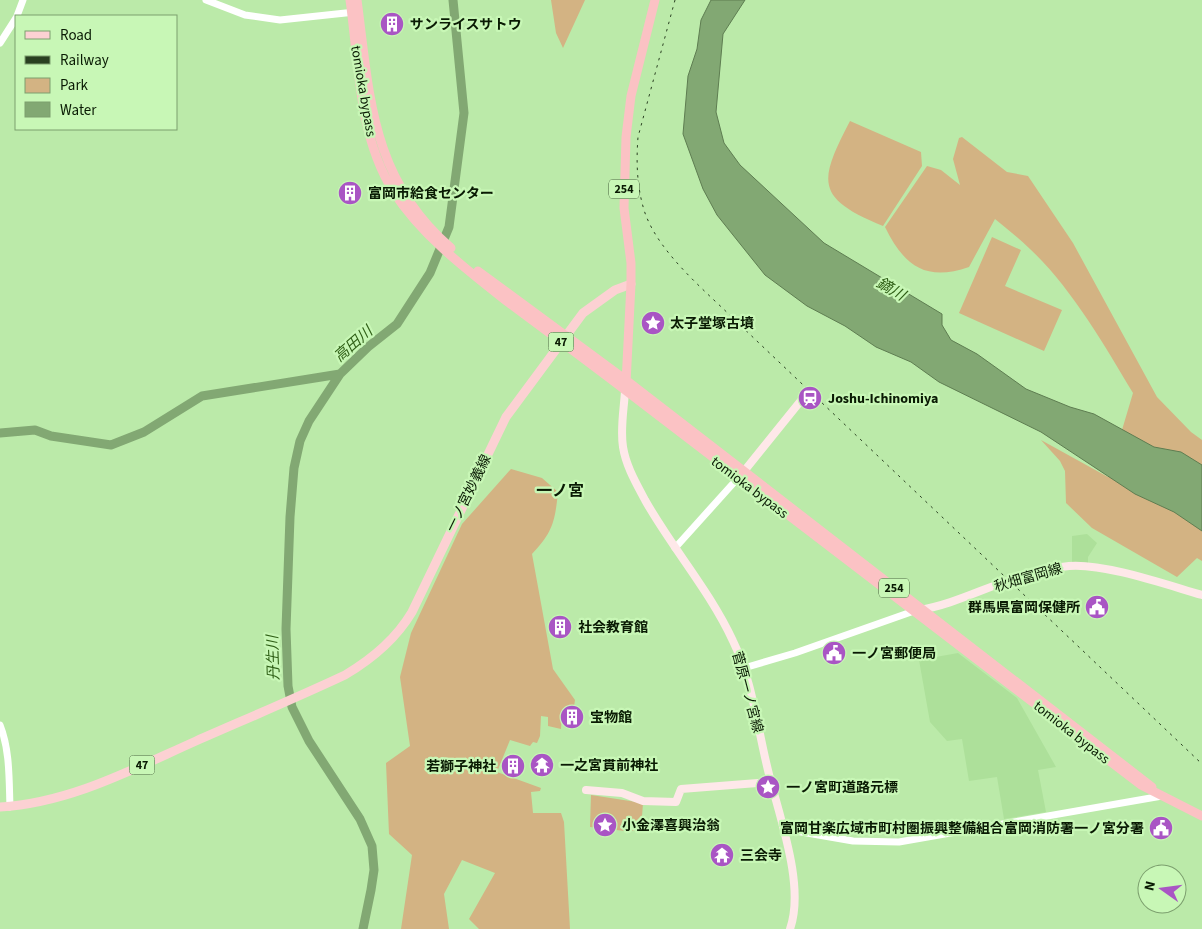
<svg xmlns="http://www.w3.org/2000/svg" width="1202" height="929" font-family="'Source Sans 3','Noto Sans JP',sans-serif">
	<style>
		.built { fill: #ade09a }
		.green { fill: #d3b383 }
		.water { fill: #82a873; stroke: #5e7d51 }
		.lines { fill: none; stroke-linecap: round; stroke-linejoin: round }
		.river { stroke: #82a873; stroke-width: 9 }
		.tertiary { stroke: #fff; stroke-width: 7 }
		.secondary { stroke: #fee8e9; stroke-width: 8 }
		.primary { stroke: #fcd1d3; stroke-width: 9 }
		.trunk { stroke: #fbc2c4; stroke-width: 9 }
		.rail { stroke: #2a4021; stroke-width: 1; stroke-dasharray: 2.5 5; stroke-linecap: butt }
		.labels { text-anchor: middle; stroke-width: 4.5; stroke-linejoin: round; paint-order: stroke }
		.shield { fill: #c8f7b6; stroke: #425c39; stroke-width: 1 }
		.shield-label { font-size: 12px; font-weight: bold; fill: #091a03 }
		.poi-label { font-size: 14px; font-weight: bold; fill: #091a03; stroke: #c8f7b6; text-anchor: start }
		.street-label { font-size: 14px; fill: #091a03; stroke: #c8f7b6 }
		.water-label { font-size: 15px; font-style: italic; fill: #2f5f16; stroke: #c8f7b6 }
		.quarter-label { font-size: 16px; font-weight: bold; fill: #091a03; stroke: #c8f7b6 }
	</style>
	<rect width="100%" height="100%" fill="#bbeaa9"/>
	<path class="built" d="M 1087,534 L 1097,543 L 1088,557 L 1088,563 L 1072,562 L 1072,536 Z
		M 958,653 L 1017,698 L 1056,767 L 1038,770 L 1046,812 L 1004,819 L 997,777 L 969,781 L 962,739 L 947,741 L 930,722 L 919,660 Z"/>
	<path class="green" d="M 551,0 L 585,0 L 563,48 L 556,33 Z
		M 850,121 L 921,152 L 922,166 L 883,226 C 814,198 819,181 850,121 Z
		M 962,137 L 1007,172 L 1028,176 L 1073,243 L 1157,397 L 1191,432 L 1202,440 L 1202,561 L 1197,558 L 1177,577 L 1092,528 L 1066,503 L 1065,471 L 1060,461 L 1041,440 L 1108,477 L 1133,393 C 1105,346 1070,286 1030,249 C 1019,238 1007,229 995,219 L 969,267 C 926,282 904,266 885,227 L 927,166 L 941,170 L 960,185 L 953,159 L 959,138 Z
		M 992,237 L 1021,250 L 1005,286 L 1062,310 L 1044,351 L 959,313 Z
		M 511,469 L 542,478 L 558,492 C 555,521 553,532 532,554 L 553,669 L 575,700 L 574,707 L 562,709 L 561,729 L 548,726 L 548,717 L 541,716 L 540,736 L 537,743 L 533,742 L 530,746 L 510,740 L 497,772 L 541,788 L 540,791 L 531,792 L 533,813 L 561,813 L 564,822 L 570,929 L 479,929 L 469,919 L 495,873 L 462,860 L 444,894 L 449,929 L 401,929 L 412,855 L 389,834 L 386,763 L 410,746 L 400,677 L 411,633 L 462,524 Z
		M 591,795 L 643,803 L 641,830 L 625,831 L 590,827 Z"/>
	<path class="water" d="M 711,0 L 745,0 L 723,34 L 716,112 L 724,143 L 740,165 L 824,243 L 942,314 L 942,325 L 951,340 L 977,354 L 1026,389 L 1070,407 L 1094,414 L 1154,447 L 1181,452 L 1202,465 L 1202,531 L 1174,512 L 1135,494 L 1041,432 L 939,382 L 911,362 L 876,347 L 845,326 L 807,306 L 765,275 L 717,215 L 703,189 L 683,134 L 688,76 L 697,49 L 701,20 Z"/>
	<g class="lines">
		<path class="river" d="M 340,374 L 309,421 L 300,441 L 294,468 L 290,517 L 286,629 L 288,686 L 292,707 L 309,741 L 360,819 L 372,846 L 374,870 L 371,890 L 363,929
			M 0,433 L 35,430 L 51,436 L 111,445 L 144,432 L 202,396 L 340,374 L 368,347 L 397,324 L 430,273 L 449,227 L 464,113 L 453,0"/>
		<path class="tertiary" d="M 206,0 L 245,15 L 280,20 L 355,12
			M 17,16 L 23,0
			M 0,43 L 16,18
			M 675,548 L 738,478
			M 744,668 L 795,653 L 914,611
			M 0,725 C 10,750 9,780 10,807
			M 784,829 L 853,841 L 899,842 L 1162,796"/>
		<path class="secondary" d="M 625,391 C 624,409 620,429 623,447 C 626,466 636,483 645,500 C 672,548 710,591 733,641 C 752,680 757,725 767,766 C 777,811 806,884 790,929
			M 741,475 L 803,398
			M 919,610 C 951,605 980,590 1010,580 C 1028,574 1049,568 1069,566 C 1104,563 1167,585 1202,595
			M 586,790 L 622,793 L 643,801 L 676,802 L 681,789 L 771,782"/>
		<path class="primary" d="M 0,807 C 70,803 133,769 196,741 C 246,719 296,698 345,675 C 372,659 396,639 412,612 L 506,417 L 583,313 L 615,290 L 631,284"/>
		<path class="trunk" d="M 350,0 C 359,63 358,135 393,191 C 422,236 467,270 509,303 C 548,332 587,361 625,390 C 797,522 969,653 1141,785 L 1202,816
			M 357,0 C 370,97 371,179 451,248
			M 478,271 L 626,380 L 1152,787
			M 626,383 L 631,284 L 631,263 L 624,208 L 626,137 L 631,96 L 655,0"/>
		<path class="rail" d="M 675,0 L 638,137 C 636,163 637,189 645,213 C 660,255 708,293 739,324 L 1202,764"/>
	</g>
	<defs>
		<g id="building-disc" transform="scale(1.25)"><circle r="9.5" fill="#a955c4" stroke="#c8f7b6"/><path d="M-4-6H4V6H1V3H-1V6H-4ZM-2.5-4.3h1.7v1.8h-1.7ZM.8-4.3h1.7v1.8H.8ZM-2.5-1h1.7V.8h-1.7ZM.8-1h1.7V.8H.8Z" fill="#fff"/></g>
		<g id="sight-disc" transform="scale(1.25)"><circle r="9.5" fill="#a955c4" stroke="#c8f7b6"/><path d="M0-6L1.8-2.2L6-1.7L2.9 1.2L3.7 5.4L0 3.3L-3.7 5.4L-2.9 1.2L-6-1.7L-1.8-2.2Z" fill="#fff"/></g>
		<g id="station-disc" transform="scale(1.25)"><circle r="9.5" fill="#a955c4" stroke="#c8f7b6"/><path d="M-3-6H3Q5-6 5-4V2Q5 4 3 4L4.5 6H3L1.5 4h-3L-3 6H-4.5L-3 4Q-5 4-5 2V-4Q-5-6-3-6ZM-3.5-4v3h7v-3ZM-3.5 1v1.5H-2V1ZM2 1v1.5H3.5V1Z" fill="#fff"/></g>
		<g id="civic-disc" transform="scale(1.25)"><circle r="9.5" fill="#a955c4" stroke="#c8f7b6"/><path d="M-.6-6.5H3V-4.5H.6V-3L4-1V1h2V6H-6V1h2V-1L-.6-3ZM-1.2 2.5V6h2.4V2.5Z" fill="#fff"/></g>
		<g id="temple-disc" transform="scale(1.25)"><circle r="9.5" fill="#a955c4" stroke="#c8f7b6"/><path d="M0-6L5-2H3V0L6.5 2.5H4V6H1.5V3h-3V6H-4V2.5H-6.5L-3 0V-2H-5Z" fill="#fff"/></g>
	</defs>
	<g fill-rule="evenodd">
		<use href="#building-disc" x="392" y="24"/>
		<use href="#building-disc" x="350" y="193"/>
		<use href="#sight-disc" x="653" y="323"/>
		<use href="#station-disc" x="810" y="398"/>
		<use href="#civic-disc" x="1097" y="607"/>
		<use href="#building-disc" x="560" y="627"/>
		<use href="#civic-disc" x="834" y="653"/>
		<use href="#building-disc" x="572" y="717"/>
		<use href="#temple-disc" x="542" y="765"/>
		<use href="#building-disc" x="513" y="766"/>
		<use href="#sight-disc" x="768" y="787"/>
		<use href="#sight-disc" x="605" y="825"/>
		<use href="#civic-disc" x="1161" y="828"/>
		<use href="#temple-disc" x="722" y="855"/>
	</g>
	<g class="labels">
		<g class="shield">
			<rect x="609" y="179.5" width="30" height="19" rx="4"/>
			<rect x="548.5" y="332.5" width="25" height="19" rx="4"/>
			<rect x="879" y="578.5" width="30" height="19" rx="4"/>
			<rect x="129.5" y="755.5" width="25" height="19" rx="4"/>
		</g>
		<g class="shield-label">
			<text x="624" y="193">254</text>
			<text x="561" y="346">47</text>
			<text x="894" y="592">254</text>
			<text x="142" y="769">47</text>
		</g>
		<g class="poi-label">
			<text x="410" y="29">サンライスサトウ</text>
			<text x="368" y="198">富岡市給食センター</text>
			<text x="670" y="328">太子堂塚古墳</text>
			<text x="828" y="403">Joshu-Ichinomiya</text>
			<text x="1080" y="612" text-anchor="end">群馬県富岡保健所</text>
			<text x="578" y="632">社会教育館</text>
			<text x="852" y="658">一ノ宮郵便局</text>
			<text x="590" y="722">宝物館</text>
			<text x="560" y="770">一之宮貫前神社</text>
			<text x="496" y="771" text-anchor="end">若獅子神社</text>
			<text x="786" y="792">一ノ宮町道路元標</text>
			<text x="622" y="830">小金澤喜興治翁</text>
			<text x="1144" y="833" text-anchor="end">富岡甘楽広域市町村圏振興整備組合富岡消防署一ノ宮分署</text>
			<text x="740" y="860">三会寺</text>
		</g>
		<g class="street-label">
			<text transform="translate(364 91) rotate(80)" y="5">tomioka bypass</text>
			<text transform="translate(750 487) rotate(37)" y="5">tomioka bypass</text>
			<text transform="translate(468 493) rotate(-64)" y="5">一ノ宮妙義線</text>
			<text transform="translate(1028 577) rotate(-16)" y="5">秋畑富岡線</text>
			<text transform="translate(748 692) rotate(75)" y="5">菅原一ノ宮線</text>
			<text transform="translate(1072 732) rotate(38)" y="5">tomioka bypass</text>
		</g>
		<g class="water-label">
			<text transform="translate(891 289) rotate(30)" y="5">鏑川</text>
			<text transform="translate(353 344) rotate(-41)" y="5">高田川</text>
			<text transform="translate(273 658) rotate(-92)" y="5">丹生川</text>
		</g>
		<g class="quarter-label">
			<text x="560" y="496">一ノ宮</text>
		</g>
	</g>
	<rect x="15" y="15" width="162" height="115" fill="#c8f7b6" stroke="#7c9f6e"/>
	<rect x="25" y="31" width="25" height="8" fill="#fcd1d3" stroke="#7c9f6e"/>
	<text x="60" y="40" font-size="15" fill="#091a03">Road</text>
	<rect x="25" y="56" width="25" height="8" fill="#2a4021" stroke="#7c9f6e"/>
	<text x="60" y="65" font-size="15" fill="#091a03">Railway</text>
	<rect x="25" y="78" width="25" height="15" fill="#d3b383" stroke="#7c9f6e"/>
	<text x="60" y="90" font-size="15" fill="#091a03">Park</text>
	<rect x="25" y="102" width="25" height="15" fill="#82a873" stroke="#7c9f6e"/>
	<text x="60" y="115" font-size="15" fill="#091a03">Water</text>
	<g transform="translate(1162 889) rotate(284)"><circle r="24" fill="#c8f7b6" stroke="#7c9f6e"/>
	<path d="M0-4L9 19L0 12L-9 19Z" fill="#a955c4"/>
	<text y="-8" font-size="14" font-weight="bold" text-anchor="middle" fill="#091a03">N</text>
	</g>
</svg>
